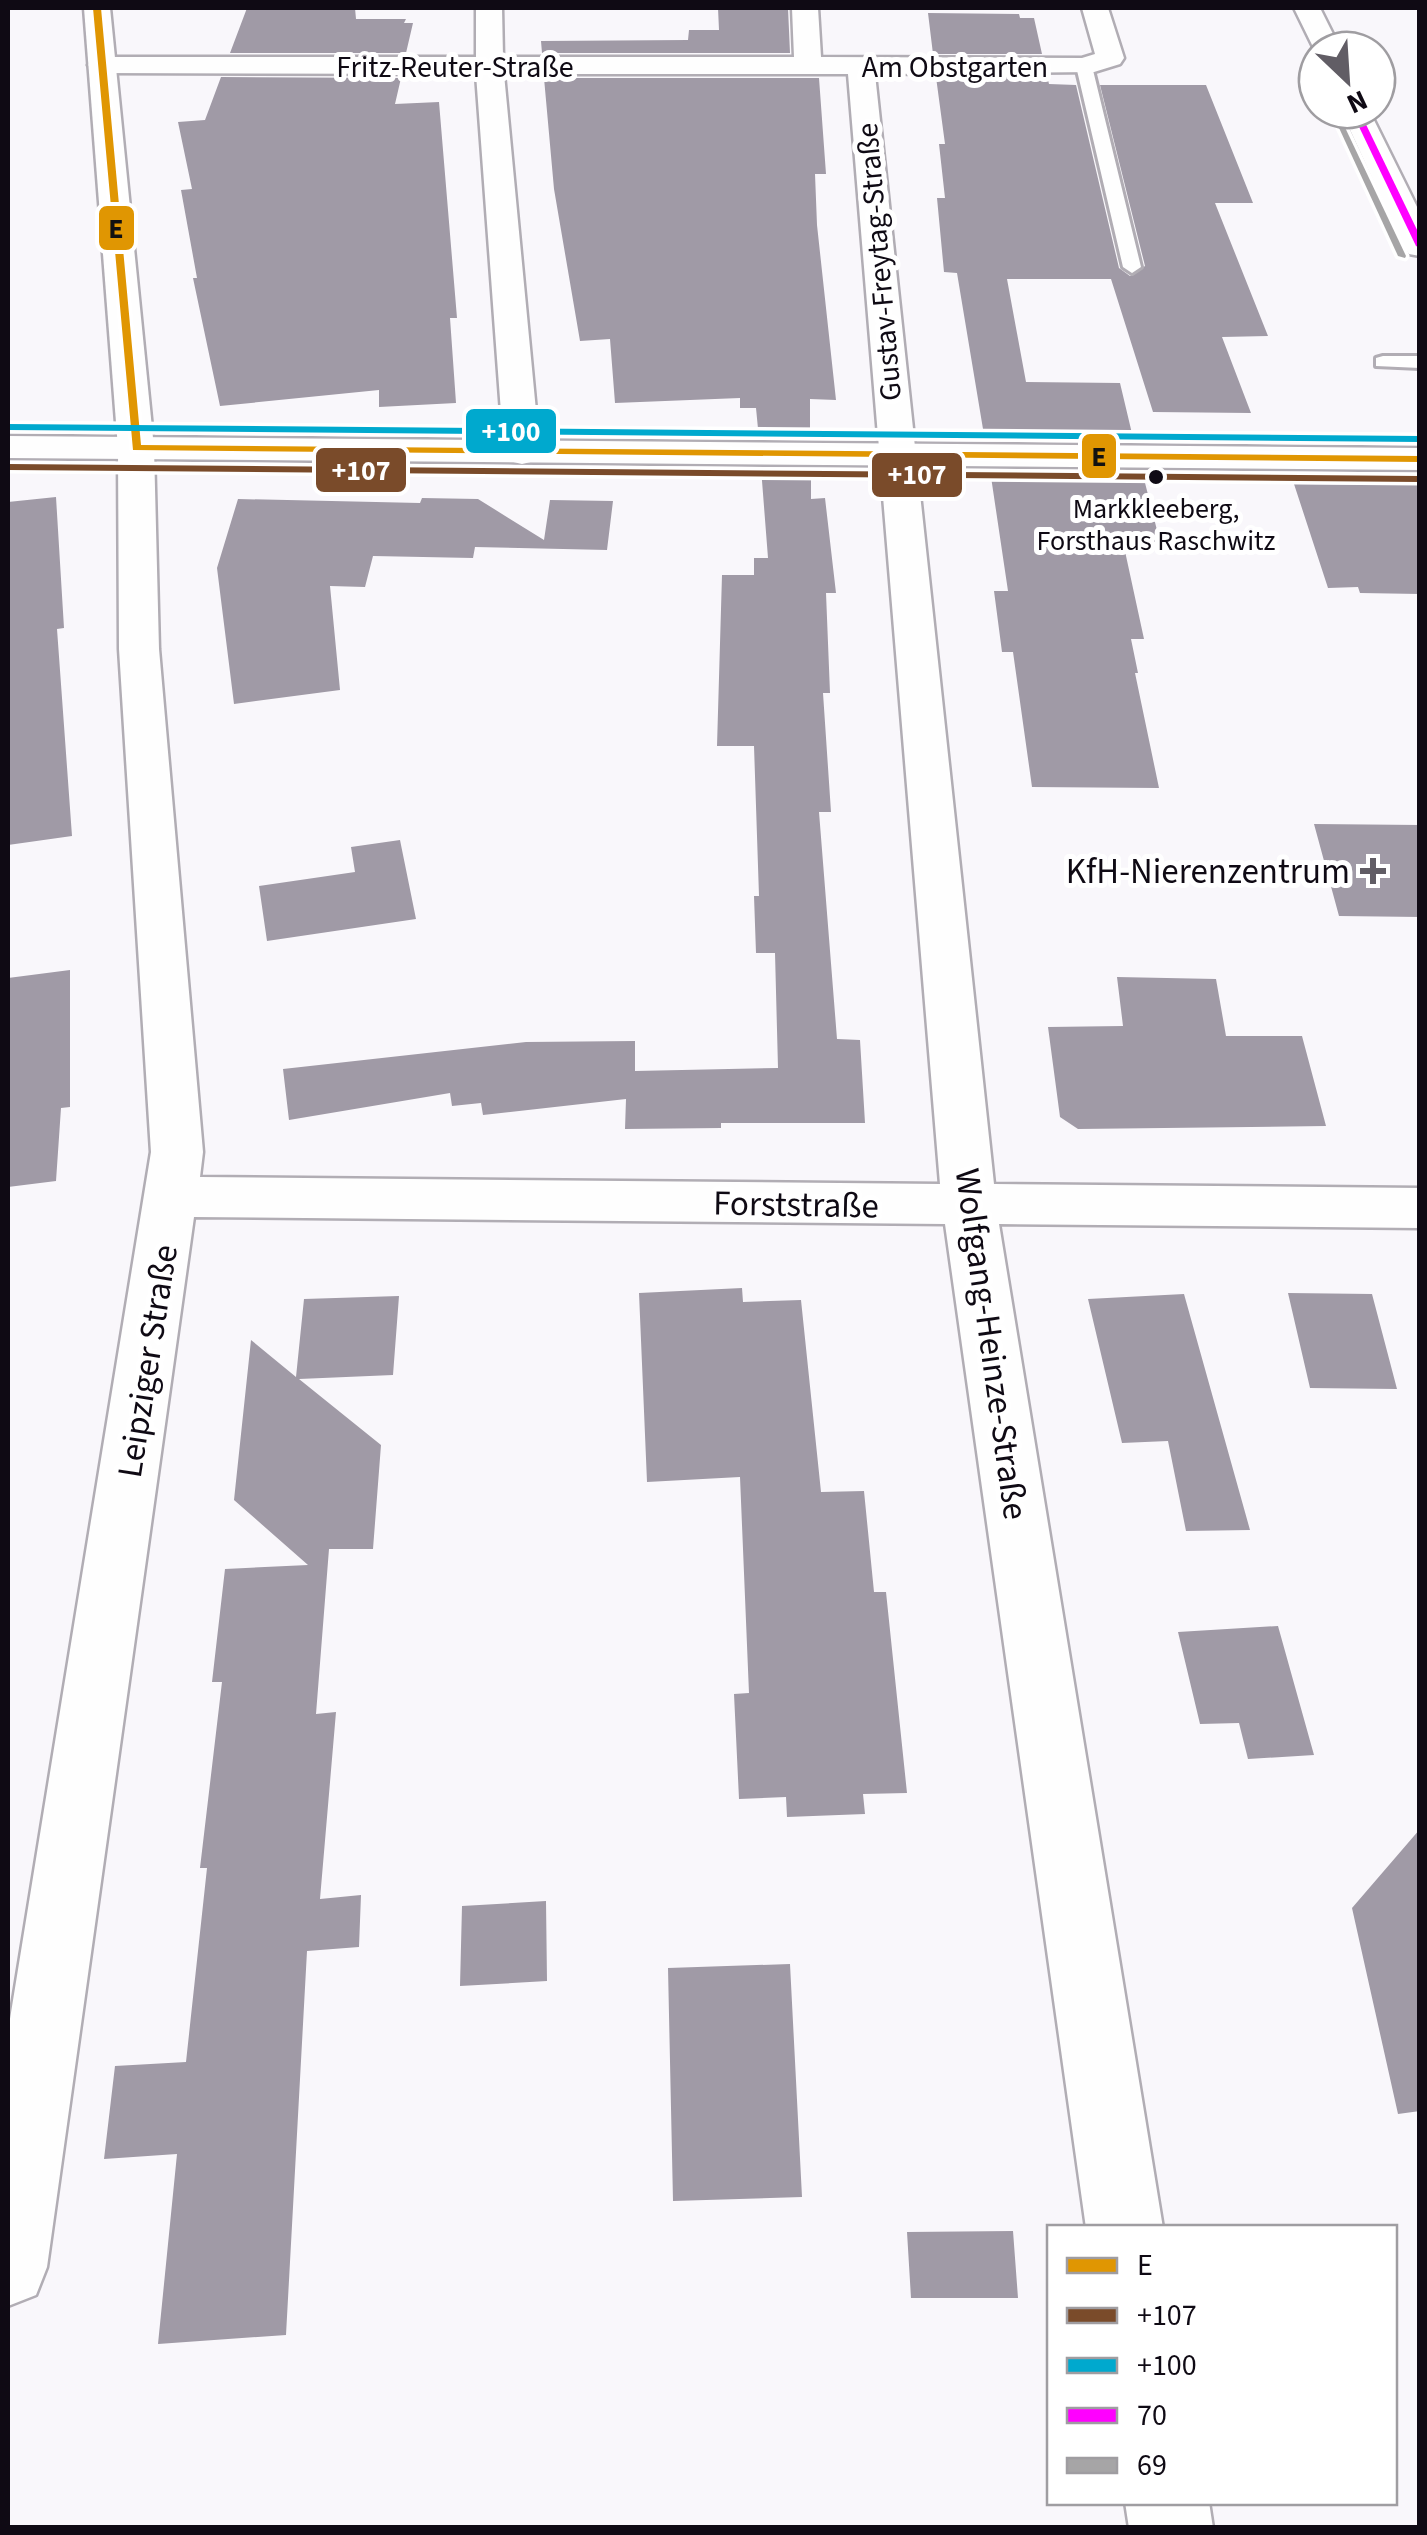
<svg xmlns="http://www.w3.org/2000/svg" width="1427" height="2535" font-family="'Source Sans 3',sans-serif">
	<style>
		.building { fill: #a09aa6 }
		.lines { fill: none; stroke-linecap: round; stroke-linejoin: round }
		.service-casing { stroke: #b1adb4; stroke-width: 6 }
		.minor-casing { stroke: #b1adb4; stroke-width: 5 }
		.tertiary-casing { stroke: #b1adb4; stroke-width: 5 }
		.secondary-casing { stroke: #b1adb4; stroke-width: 5 }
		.service { fill: #fefefe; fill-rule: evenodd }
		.minor { fill: #fefefe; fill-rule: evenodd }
		.tertiary { fill: #fefefe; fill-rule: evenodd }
		.secondary { fill: #fefefe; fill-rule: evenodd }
		.bus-1-casing { stroke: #fff; stroke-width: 7 }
		.bus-2-casing { stroke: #fff; stroke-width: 7 }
		.bus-3-casing { stroke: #fff; stroke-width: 7 }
		.bus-4-casing { stroke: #fff; stroke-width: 7 }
		.bus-5-casing { stroke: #fff; stroke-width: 7 }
		.bus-1 { fill: #e09602; fill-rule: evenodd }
		.bus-2 { fill: #7a4b2a; fill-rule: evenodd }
		.bus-3 { fill: #00a9ce; fill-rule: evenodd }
		.bus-4 { fill: #f0f; fill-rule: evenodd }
		.bus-5 { fill: #a6a5a6; fill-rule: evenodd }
		.bus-dot { fill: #0f0a14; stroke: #fff; stroke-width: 4 }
		.poi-dot { fill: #615d65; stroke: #fff; stroke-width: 4 }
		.labels { text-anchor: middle; stroke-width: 10; stroke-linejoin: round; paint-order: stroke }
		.far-bus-label { font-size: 28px; fill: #0f0a14; stroke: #fff }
		.far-street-label { font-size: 30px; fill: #0f0a14; stroke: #fff }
		.poi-label { font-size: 35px; fill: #0f0a14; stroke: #fff; text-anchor: end }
		.street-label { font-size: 35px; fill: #0f0a14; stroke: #fff }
		.line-badge { stroke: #fff; stroke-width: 4 }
		.badge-label { font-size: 28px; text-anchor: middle; font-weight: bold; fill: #fff }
		.pale-badge-label { font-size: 28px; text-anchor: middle; font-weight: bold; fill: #111 }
	</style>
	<rect width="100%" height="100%" fill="#f9f7fb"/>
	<path class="building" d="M 247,8 L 355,8 L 356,19 L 406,19 L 404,23 L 413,23 L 406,53 L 230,53 Z
		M 718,8 L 788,8 L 790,53 L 542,53 L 541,41 L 688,40 L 689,30 L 719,30 Z
		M 928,13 L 1019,14 L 1020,18 L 1034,18 L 1042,54 L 933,54 Z
		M 1047,76 L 1049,84 L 1076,85 L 1119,268 L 1130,276 L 1145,266 L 1100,85 L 1206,85 L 1253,203 L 1215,203 L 1268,336 L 1222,337 L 1251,413 L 1153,412 L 1111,279 L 1007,279 L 1026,382 L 1120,383 L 1134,442 L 985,441 L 957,273 L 944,272 L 937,198 L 945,198 L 939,144 L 945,144 L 936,77 Z
		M 221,77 L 401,78 L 395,104 L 439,102 L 457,318 L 450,318 L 456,403 L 379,407 L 379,390 L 220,406 L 193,278 L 197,278 L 181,190 L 192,189 L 178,122 L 205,120 Z
		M 544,78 L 819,78 L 826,174 L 815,174 L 817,225 L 836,400 L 810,399 L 810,439 L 759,439 L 756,408 L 740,408 L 740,398 L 615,403 L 610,339 L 580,341 L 554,189 Z
		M 761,468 L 811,469 L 811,499 L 825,498 L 836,593 L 826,593 L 830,693 L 823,693 L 831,812 L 819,812 L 837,1039 L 860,1040 L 865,1123 L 721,1123 L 721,1128 L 625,1129 L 626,1099 L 483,1115 L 481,1103 L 452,1106 L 450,1093 L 289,1120 L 283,1069 L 526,1042 L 635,1041 L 635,1071 L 778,1068 L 775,953 L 756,953 L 754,896 L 759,896 L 754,746 L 717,746 L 722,575 L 754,575 L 754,558 L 768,558 Z
		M 990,470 L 1142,471 L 1160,542 L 1123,542 L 1144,639 L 1131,639 L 1138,673 L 1135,673 L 1159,788 L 1032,787 L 1013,652 L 1002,652 L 994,591 L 1008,591 Z
		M 1294,484 L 1420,485 L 1420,594 L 1360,593 L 1358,587 L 1328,588 Z
		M 56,497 L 64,628 L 57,629 L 72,836 L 8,845 L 8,502 Z
		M 422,498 L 478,499 L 544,540 L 550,500 L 613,501 L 607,550 L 475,547 L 473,558 L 373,556 L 365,587 L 330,586 L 340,690 L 234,704 L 217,568 L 238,499 L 420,503 Z
		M 1314,824 L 1420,825 L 1420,917 L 1339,916 Z
		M 400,840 L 416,919 L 267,941 L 259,886 L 355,872 L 351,847 Z
		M 70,970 L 70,1107 L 61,1108 L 56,1181 L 8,1187 L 8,978 Z
		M 1117,977 L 1216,979 L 1226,1036 L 1302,1036 L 1326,1126 L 1078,1129 L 1060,1117 L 1048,1027 L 1123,1026 Z
		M 742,1288 L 743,1302 L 801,1300 L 821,1492 L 864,1491 L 874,1592 L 886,1592 L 907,1793 L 863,1794 L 865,1814 L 787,1817 L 786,1797 L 739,1799 L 734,1694 L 749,1693 L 740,1477 L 647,1482 L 639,1293 Z
		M 1288,1293 L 1372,1294 L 1397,1389 L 1310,1388 Z
		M 1184,1294 L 1250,1530 L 1186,1531 L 1168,1441 L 1122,1443 L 1088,1299 Z
		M 399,1296 L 393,1375 L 299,1379 L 381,1445 L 373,1549 L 329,1549 L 316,1714 L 336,1712 L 320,1899 L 361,1895 L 359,1947 L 307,1951 L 286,2335 L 158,2344 L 177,2154 L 104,2159 L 115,2066 L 186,2062 L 207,1868 L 200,1868 L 222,1682 L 212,1682 L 225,1569 L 308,1565 L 234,1500 L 251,1340 L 296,1377 L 304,1299 Z
		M 1278,1626 L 1314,1755 L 1248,1759 L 1239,1723 L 1200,1724 L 1178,1632 Z
		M 1420,1829 L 1420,2111 L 1398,2114 L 1352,1908 Z
		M 546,1901 L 547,1981 L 460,1986 L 462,1906 Z
		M 790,1964 L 802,2197 L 673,2201 L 668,1968 Z
		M 1013,2231 L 1018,2298 L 911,2298 L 907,2232 Z"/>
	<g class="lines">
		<g class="service-casing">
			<path id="service" d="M 1084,61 L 1092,66 L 1141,267 L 1132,273 L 1123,267 L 1076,66 Z
				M 1383,356 L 1420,356 L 1420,368 L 1376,366 L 1376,358 Z"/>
		</g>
		<g class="minor-casing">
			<path id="minor" d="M 476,8 L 502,8 L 503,57 L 794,57 L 792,8 L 818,8 L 821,57 L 1082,58 L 1095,54 L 1082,8 L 1108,8 L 1124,58 L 1120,64 L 1094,72 L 875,74 L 994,1184 L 1420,1188 L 1420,1228 L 999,1224 L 1163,2228 L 1086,2228 L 945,1224 L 194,1217 L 47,2267 L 36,2295 L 8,2306 L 8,2031 L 151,1152 L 119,649 L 118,448 L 123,440 L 136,437 L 149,440 L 154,448 L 159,649 L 203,1152 L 200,1177 L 940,1184 L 848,74 L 504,74 L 540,453 L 535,461 L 522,464 L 509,461 L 504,453 L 476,74 L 102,73 L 88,65 L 102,57 L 476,57 Z
				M 1125,2502 L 1209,2502 L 1213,2528 L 1129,2528 Z"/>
		</g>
		<g class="tertiary-casing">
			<path id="tertiary" d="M 84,8 L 110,8 L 154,448 L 149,456 L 136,459 L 123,456 L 118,448 Z"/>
		</g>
		<g class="secondary-casing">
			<path id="secondary" d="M 1294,8 L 1320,8 L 1341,50 L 1317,50 L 1317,55 Z
				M 1341,110 L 1369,110 L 1420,213 L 1420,256 L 1409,254 L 1404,247 Z
				M 8,436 L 1420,448 L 1420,470 L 8,458 Z"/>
		</g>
		<use href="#service" class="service"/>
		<use href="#minor" class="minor"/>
		<use href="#tertiary" class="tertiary"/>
		<use href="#secondary" class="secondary"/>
		<g class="bus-1-casing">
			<path id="bus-1" d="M 93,8 L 101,8 L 141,445 L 1420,456 L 1420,462 L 133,450 Z"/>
		</g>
		<g class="bus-2-casing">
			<path id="bus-2" d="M 8,464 L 1420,476 L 1420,482 L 8,470 Z"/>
		</g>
		<g class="bus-3-casing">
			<path id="bus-3" d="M 8,424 L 1420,436 L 1420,442 L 8,430 Z"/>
		</g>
		<g class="bus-4-casing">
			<path id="bus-4" d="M 1351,110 L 1359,110 L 1420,236 L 1420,248 L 1416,246 Z"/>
		</g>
		<g class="bus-5-casing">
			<path id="bus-5" d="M 1334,117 L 1341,119 L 1406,256 L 1405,258 L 1398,256 Z"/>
		</g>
		<use href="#bus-1" class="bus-1"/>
		<use href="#bus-2" class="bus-2"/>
		<use href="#bus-3" class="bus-3"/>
		<use href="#bus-4" class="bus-4"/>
		<use href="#bus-5" class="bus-5"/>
	</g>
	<circle class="bus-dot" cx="1156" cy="477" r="9"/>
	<path class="poi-dot" d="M1368 856h10v10h10v10h-10v10h-10v-10h-10v-10h10z"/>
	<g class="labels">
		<g class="far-bus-label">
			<text x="1156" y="518">Markkleeberg,<tspan x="1156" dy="32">Forsthaus Raschwitz</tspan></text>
		</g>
		<g class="far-street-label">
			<text x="455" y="77">Fritz-Reuter-Straße</text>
			<text x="955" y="77">Am Obstgarten</text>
			<text transform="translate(879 262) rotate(-95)" y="10">Gustav-Freytag-Straße</text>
		</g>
		<g class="poi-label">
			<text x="1350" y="883">KfH-Nierenzentrum</text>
		</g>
		<g class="street-label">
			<text transform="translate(796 1204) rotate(1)" y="12">Forststraße</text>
			<text transform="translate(992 1344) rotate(82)" y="12">Wolfgang-Heinze-Straße</text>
			<text transform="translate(147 1361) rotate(-81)" y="12">Leipziger Straße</text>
		</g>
	</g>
	<g class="line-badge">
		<rect x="97" y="204" width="39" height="48" rx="10" fill="#e09602"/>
		<rect x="464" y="407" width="94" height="48" rx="10" fill="#00a9ce"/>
		<rect x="1080" y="432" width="38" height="48" rx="10" fill="#e09602"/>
		<rect x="314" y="446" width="94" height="48" rx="10" fill="#7a4b2a"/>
		<rect x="870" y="451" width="94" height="48" rx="10" fill="#7a4b2a"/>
	</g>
	<g class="badge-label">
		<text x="511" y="441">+100</text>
		<text x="361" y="480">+107</text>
		<text x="917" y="484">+107</text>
	</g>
	<g class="pale-badge-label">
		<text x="116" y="238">E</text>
		<text x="1099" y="466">E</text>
	</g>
	<rect width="1427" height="2535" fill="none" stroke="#0f0a14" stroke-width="20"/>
	<rect x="1047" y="2225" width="350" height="280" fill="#ffffff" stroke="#9f9da1" stroke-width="2.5"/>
	<rect x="1067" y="2258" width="50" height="15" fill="#e09602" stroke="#9f9da1" stroke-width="2.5"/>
	<text x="1137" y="2275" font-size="30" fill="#0f0a14">E</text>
	<rect x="1067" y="2308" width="50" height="15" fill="#7a4b2a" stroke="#9f9da1" stroke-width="2.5"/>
	<text x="1137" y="2325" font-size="30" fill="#0f0a14">+107</text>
	<rect x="1067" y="2358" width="50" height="15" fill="#00a9ce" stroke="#9f9da1" stroke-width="2.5"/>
	<text x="1137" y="2375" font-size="30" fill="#0f0a14">+100</text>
	<rect x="1067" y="2408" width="50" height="15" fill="#ff00ff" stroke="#9f9da1" stroke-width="2.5"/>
	<text x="1137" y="2425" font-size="30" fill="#0f0a14">70</text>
	<rect x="1067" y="2458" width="50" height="15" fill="#a6a5a6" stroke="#9f9da1" stroke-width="2.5"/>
	<text x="1137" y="2475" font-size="30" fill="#0f0a14">69</text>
	<g transform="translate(1347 80) rotate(155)"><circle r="48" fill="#ffffff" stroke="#9f9da1" stroke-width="2.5"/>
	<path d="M0-8L18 38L0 25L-18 38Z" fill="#615d65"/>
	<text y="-15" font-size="28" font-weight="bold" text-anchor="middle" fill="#0f0a14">N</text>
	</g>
</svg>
